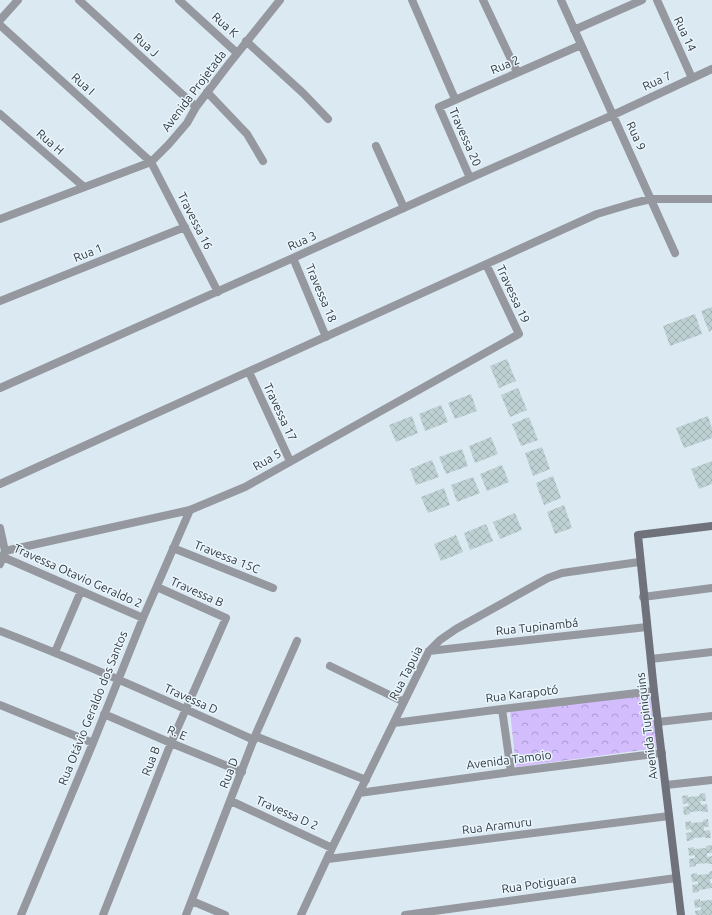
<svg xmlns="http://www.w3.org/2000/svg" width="712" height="915" font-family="Ubuntu,sans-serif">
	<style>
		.park { fill: url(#park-crowns) }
		.building { fill: url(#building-cross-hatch) }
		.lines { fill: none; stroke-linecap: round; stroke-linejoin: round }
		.street { stroke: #95989e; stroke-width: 8 }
		.secondary { stroke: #6f727b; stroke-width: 8 }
		.labels { text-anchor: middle; stroke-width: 3; stroke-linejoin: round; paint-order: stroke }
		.street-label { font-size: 12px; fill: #32383c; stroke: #eaf6fe }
	</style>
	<defs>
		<pattern id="park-crowns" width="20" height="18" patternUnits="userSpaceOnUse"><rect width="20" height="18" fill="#d3bdfc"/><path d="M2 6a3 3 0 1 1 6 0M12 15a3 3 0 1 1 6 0" fill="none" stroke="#ac9bcd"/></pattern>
		<pattern id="building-cross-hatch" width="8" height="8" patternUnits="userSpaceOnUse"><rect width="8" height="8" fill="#bdd0d2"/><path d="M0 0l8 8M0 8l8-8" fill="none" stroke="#a3b3b5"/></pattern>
	</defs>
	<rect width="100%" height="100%" fill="#dbe9f3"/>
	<path class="park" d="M 650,695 L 657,748 L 516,767 L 510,711 Z"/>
	<path class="building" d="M 712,307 L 712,330 L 709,332 L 701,311 Z
		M 695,314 L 702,334 L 670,346 L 663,326 Z
		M 507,359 L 516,381 L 499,388 L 490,366 Z
		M 518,388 L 527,410 L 510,417 L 501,395 Z
		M 471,394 L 477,411 L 455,419 L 448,403 Z
		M 441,405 L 448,422 L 425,431 L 419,414 Z
		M 412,416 L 418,433 L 396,442 L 389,425 Z
		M 708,416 L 712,428 L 712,438 L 684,448 L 676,428 Z
		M 529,417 L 538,440 L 521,446 L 512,424 Z
		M 491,437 L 498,454 L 475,463 L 469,446 Z
		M 542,447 L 550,469 L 533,476 L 525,453 Z
		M 462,449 L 468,466 L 446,474 L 439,457 Z
		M 432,460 L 439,477 L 416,485 L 410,469 Z
		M 712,461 L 712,484 L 699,489 L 691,469 Z
		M 502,465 L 509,482 L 487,491 L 480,474 Z
		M 553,476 L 561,498 L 544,505 L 536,483 Z
		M 473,477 L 480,493 L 457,502 L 451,485 Z
		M 444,488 L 450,505 L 428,513 L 421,497 Z
		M 564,505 L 572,528 L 555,534 L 547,512 Z
		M 515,513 L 522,530 L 500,539 L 493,522 Z
		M 486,524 L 493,541 L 470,550 L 464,533 Z
		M 456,535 L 463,552 L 441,561 L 434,544 Z
		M 705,793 L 706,801 L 700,801 L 701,805 L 707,804 L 708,812 L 702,812 L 702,811 L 690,812 L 690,814 L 684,815 L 683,807 L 689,806 L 688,803 L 683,804 L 682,796 L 688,795 L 688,797 L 700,796 L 699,794 Z
		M 708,819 L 709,827 L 704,827 L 704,831 L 710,830 L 711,838 L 705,838 L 705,837 L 693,838 L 693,840 L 687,841 L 686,833 L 692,832 L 691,829 L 686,830 L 685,822 L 691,821 L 691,823 L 703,822 L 703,820 Z
		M 712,845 L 712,853 L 707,853 L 707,857 L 712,856 L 712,864 L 708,864 L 708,863 L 696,864 L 696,866 L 690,867 L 689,859 L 695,858 L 695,855 L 689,856 L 688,848 L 694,847 L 694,849 L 706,848 L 706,846 Z
		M 712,871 L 712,879 L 710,879 L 710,883 L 712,883 L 712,888 L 699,890 L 699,892 L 693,893 L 692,885 L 698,884 L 698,881 L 692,882 L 691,874 L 697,873 L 697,875 L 709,874 L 709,872 Z
		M 700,899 L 700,901 L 712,900 L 712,915 L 696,915 L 695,911 L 701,910 L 701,907 L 695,908 L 694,900 Z"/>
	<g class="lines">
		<path class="street" d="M 79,0 L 196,107
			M 179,0 L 237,53
			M 412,0 L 455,99
			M 483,0 L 517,72
			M 561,0 L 675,253
			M 657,0 L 692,78
			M 0,20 L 18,0
			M 0,25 L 151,162 L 218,292
			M 574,30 L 642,0
			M 246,41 L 303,93 L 328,119
			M 207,92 L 247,134 L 263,161
			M 0,114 L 84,187
			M 376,146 L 404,208
			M 470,178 L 439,107 L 581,45
			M 0,219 L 151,162 L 169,144 L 187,123 L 196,107 L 228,65 L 280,0
			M 293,258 L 326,337
			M 0,301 L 185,227
			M 249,372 L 290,461
			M 0,388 L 293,258 L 470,178 L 613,115 L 712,69
			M 0,484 L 597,214 L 634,203 L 651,199 L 712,199
			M 0,528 L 5,551 L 0,564
			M 173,548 L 273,588
			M 5,551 L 190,510 L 245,487 L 519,334 L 486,264
			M 3,557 L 143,618
			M 643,597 L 712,588
			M 0,631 C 86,664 170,702 254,740
			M 429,651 L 647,627
			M 55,652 L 81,591
			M 651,659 L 712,652
			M 330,666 L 404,702
			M 0,705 L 93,743
			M 502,709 L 511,772
			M 104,714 L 171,743 L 242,772
			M 658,722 L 712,716
			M 394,723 L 502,709 L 654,691
			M 255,736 L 366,780
			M 666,785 L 712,780
			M 359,793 L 511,772 L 662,753
			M 231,801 L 332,848
			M 328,859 L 669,816
			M 192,901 L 225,915
			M 21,915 L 93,743 L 143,618 L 190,510
			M 103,915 L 171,743 L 226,618 L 157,587
			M 186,915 L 255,736 L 297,641
			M 301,915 L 332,848 L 429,651 L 440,640 L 456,629 L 548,578 L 562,573 L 639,562
			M 405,915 L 676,878"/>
		<path class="secondary" d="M 681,915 L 654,691 L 638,535 L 712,526"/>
	</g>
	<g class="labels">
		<g class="street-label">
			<text transform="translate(225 25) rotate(42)" y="4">Rua K</text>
			<text transform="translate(685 34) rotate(65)" y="4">Rua 14</text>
			<text transform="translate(146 45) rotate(42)" y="4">Rua J</text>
			<text transform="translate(505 65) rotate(-23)" y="4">Rua 2</text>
			<text transform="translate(657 81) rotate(-25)" y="4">Rua 7</text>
			<text transform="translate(83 84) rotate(42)" y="4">Rua I</text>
			<text transform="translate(194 91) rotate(-53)" y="4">Avenida Projetada</text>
			<text transform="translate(636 136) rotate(65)" y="4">Rua 9</text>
			<text transform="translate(465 137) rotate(66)" y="4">Travessa 20</text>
			<text transform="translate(50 142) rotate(41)" y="4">Rua H</text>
			<text transform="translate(195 221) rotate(63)" y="4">Travessa 16</text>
			<text transform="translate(302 241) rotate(-24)" y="4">Rua 3</text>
			<text transform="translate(88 253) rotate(-22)" y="4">Rua 1</text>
			<text transform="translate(321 293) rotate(67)" y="4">Travessa 18</text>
			<text transform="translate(513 294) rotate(65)" y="4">Travessa 19</text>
			<text transform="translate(280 412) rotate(65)" y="4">Travessa 17</text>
			<text transform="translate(267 460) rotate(-30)" y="4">Rua 5</text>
			<text transform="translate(227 557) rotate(22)" y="4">Travessa 15C</text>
			<text transform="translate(78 576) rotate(24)" y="4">Travessa Otavio Geraldo 2</text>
			<text transform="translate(197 592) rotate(24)" y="4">Travessa B</text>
			<text transform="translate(537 627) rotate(-6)" y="4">Rua Tupinambá</text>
			<text transform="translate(406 673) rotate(-63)" y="4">Rua Tapuia</text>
			<text transform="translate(522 694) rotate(-7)" y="4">Rua Karapotó</text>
			<text transform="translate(191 699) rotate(24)" y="4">Travessa D</text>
			<text transform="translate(93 708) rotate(-68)" y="4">Rua Otávio Geraldo dos Santos</text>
			<text transform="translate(647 726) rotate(-97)" y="4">Avenida Tupiniquins</text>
			<text transform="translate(177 733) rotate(23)" y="4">R. E</text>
			<text transform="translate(509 760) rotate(-7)" y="4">Avenida Tamoio</text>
			<text transform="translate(151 761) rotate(-69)" y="4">Rua B</text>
			<text transform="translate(229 773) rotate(-69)" y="4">Rua D</text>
			<text transform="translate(287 813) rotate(24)" y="4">Travessa D 2</text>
			<text transform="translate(497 826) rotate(-7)" y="4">Rua Aramuru</text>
			<text transform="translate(539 884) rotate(-8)" y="4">Rua Potiguara</text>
		</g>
	</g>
</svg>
